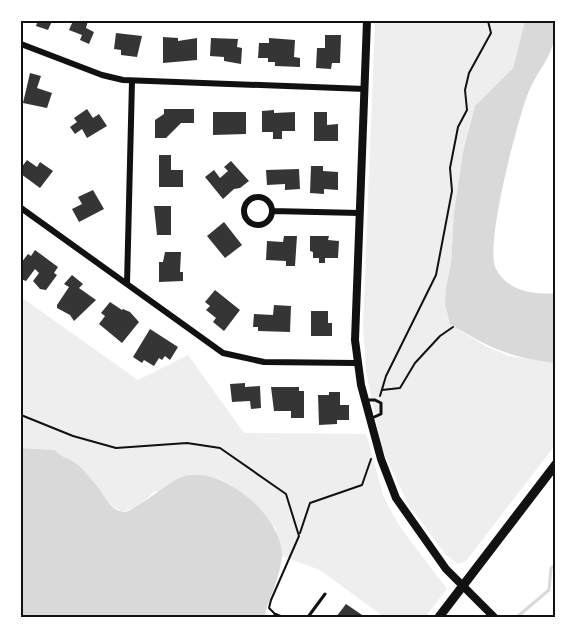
<svg xmlns="http://www.w3.org/2000/svg" width="577" height="638" font-family="'PT Serif',serif">
	<style>
		.green { fill: #eee }
		.water { fill: #d9d9d9 }
		.lines { fill: none; stroke-linecap: round; stroke-linejoin: round }
		.stream { stroke: #d9d9d9; stroke-width: 3 }
		.building { fill: #353535 }
		.path { stroke: #111; stroke-width: 2 }
		.service { stroke: #111; stroke-width: 3 }
		.minor { stroke: #111; stroke-width: 6 }
		.tertiary { stroke: #111; stroke-width: 8 }
		.primary { stroke: #111; stroke-width: 9 }
		.neatline { fill: none; stroke: #111; stroke-width: 2 }
	</style>
	<rect width="100%" height="100%" fill="#fff"/>
	<path class="green" d="M 375,21 L 525,21 L 513,68 L 475,107 L 463,152 L 454,212 L 451,264 L 446,287 L 458,329 L 485,346 L 509,356 L 556,363 L 556,444 L 466,561 L 458,564 L 446,555 L 408,504 L 382,449 L 366,371 L 363,326 Z
		M 21,297 L 138,380 L 188,355 L 244,433 L 366,434 L 384,498 L 400,527 L 447,589 L 425,617 L 384,617 L 320,570 L 282,556 L 276,529 L 253,502 L 231,485 L 216,478 L 154,492 L 139,506 L 123,512 C 103,504 93,480 78,465 C 71,459 60,458 55,450 L 21,448 Z"/>
	<path class="water" d="M 525,21 L 556,21 C 556,57 539,65 527,96 C 517,123 484,247 496,269 C 508,292 535,295 556,293 L 556,363 C 510,358 488,347 450,324 L 445,303 L 446,287 L 451,264 L 454,212 L 463,152 L 475,106 L 513,68 Z
		M 21,448 L 55,450 C 60,458 70,458 77,464 C 84,470 90,478 96,485 C 104,494 110,511 124,512 C 134,512 168,482 182,477 C 221,463 283,517 282,556 C 281,573 269,600 264,617 L 21,617 Z"/>
	<g class="lines">
		<path class="stream" d="M 517,617 L 549,590 L 551,568 L 556,565"/>
	</g>
	<path class="building" d="M 33,21 L 52,21 L 48,30 L 36,26 L 37,23 Z
		M 73,21 L 88,21 L 86,28 L 94,32 L 89,44 L 80,40 L 82,35 L 69,30 Z
		M 116,33 L 142,36 L 137,57 L 121,55 L 121,50 L 114,49 Z
		M 325,35 L 341,35 L 340,63 L 332,63 L 331,69 L 316,68 L 317,48 L 325,48 Z
		M 163,37 L 178,38 L 178,41 L 197,38 L 197,60 L 163,63 Z
		M 211,38 L 238,39 L 237,47 L 242,48 L 241,64 L 224,61 L 224,57 L 210,56 Z
		M 269,38 L 295,40 L 294,57 L 300,58 L 300,67 L 275,66 L 275,62 L 268,62 L 268,58 L 258,58 L 259,43 L 269,43 Z
		M 30,73 L 41,76 L 37,88 L 52,93 L 47,108 L 23,103 Z
		M 87,109 L 93,118 L 99,114 L 107,126 L 87,138 L 82,129 L 75,134 L 70,127 L 77,122 L 74,118 Z
		M 164,109 L 194,109 L 194,123 L 181,123 L 166,138 L 155,138 L 155,120 L 164,114 Z
		M 274,110 L 274,113 L 295,112 L 295,131 L 282,131 L 282,139 L 273,139 L 273,132 L 262,132 L 262,111 Z
		M 213,112 L 246,112 L 246,134 L 213,135 Z
		M 314,112 L 327,112 L 327,125 L 338,124 L 338,141 L 314,141 Z
		M 159,155 L 171,155 L 171,170 L 183,170 L 183,187 L 159,187 Z
		M 27,160 L 37,167 L 40,162 L 53,171 L 40,188 L 21,174 L 21,168 Z
		M 231,161 L 249,181 L 240,188 L 234,189 L 223,199 L 205,177 L 214,170 L 220,178 L 228,171 L 224,167 Z
		M 311,166 L 323,166 L 323,171 L 338,172 L 338,190 L 324,189 L 324,194 L 310,193 Z
		M 299,169 L 300,189 L 285,190 L 285,184 L 267,185 L 266,170 Z
		M 93,190 L 104,209 L 79,222 L 72,209 L 82,204 L 78,197 Z
		M 154,206 L 171,206 L 171,235 L 157,235 Z
		M 224,222 L 242,245 L 225,258 L 207,236 Z
		M 284,236 L 297,236 L 295,266 L 286,266 L 286,261 L 266,260 L 267,241 L 283,242 Z
		M 310,236 L 329,236 L 328,240 L 339,241 L 338,258 L 325,258 L 325,263 L 319,263 L 319,258 L 313,258 L 313,252 L 310,251 Z
		M 35,250 L 58,267 L 54,273 L 57,275 L 46,290 L 40,289 L 33,281 L 39,273 L 35,269 L 26,281 L 21,279 L 21,263 L 28,254 L 31,256 Z
		M 165,252 L 181,252 L 180,272 L 183,272 L 183,281 L 159,282 L 159,262 L 163,262 Z
		M 72,275 L 83,284 L 79,288 L 96,300 L 74,321 L 70,315 L 57,308 L 57,305 L 69,287 L 64,284 Z
		M 215,290 L 240,310 L 224,331 L 213,322 L 216,318 L 206,310 L 210,306 L 205,302 Z
		M 110,302 L 122,310 L 123,309 L 130,312 L 139,322 L 122,343 L 99,324 L 105,316 L 101,313 Z
		M 274,305 L 291,306 L 290,332 L 258,331 L 258,327 L 253,327 L 254,314 L 273,315 Z
		M 311,311 L 328,311 L 328,323 L 332,323 L 332,336 L 311,336 Z
		M 150,329 L 178,347 L 170,360 L 165,356 L 162,360 L 159,358 L 154,366 L 144,360 L 142,363 L 133,357 Z
		M 245,383 L 245,387 L 260,386 L 261,408 L 251,409 L 250,401 L 232,402 L 230,384 Z
		M 271,387 L 299,387 L 299,391 L 304,391 L 304,418 L 291,418 L 291,411 L 274,411 Z
		M 329,392 L 340,392 L 340,405 L 349,405 L 349,420 L 337,420 L 337,424 L 319,425 L 318,395 L 329,395 Z
		M 346,604 L 365,617 L 336,617 Z"/>
	<g class="lines">
		<path class="path" d="M 382,390 L 400,388 L 415,363 L 440,336 L 453,327
			M 380,396 L 386,376 L 436,275 L 452,191 L 450,168 L 458,127 L 467,110 L 465,90 L 469,73 L 491,33 L 488,21
			M 21,415 L 73,436 L 116,448 L 187,443 L 220,448 L 286,494 L 299,536 L 271,600 L 269,608 L 275,614 L 273,617
			M 300,533 L 310,503 L 362,485 L 371,459
			M 276,614 L 283,617"/>
		<path class="service" d="M 365,400 L 375,400 L 381,403 L 381,414 L 372,418
			M 308,617 L 325,594"/>
		<path class="minor" d="M 21,44 L 102,75 L 123,80 L 365,89
			M244 211a14 14 0 1 1 28 0a14 14 0 1 1-28 0Z
			M 21,208 L 223,353 L 264,362 L 356,363
			M 272,211 L 360,213
			M 127,284 L 132,81"/>
		<path class="tertiary" d="M 367,21 L 355,340 L 361,385 L 381,459 L 396,498 L 446,569 L 494,617"/>
		<path class="primary" d="M 439,617 L 556,464"/>
	</g>
	<rect width="577" height="638" fill="none" stroke="#ffffff" stroke-width="45"/>
	<rect x="22" y="22" width="532" height="594" class="neatline"/>
</svg>
